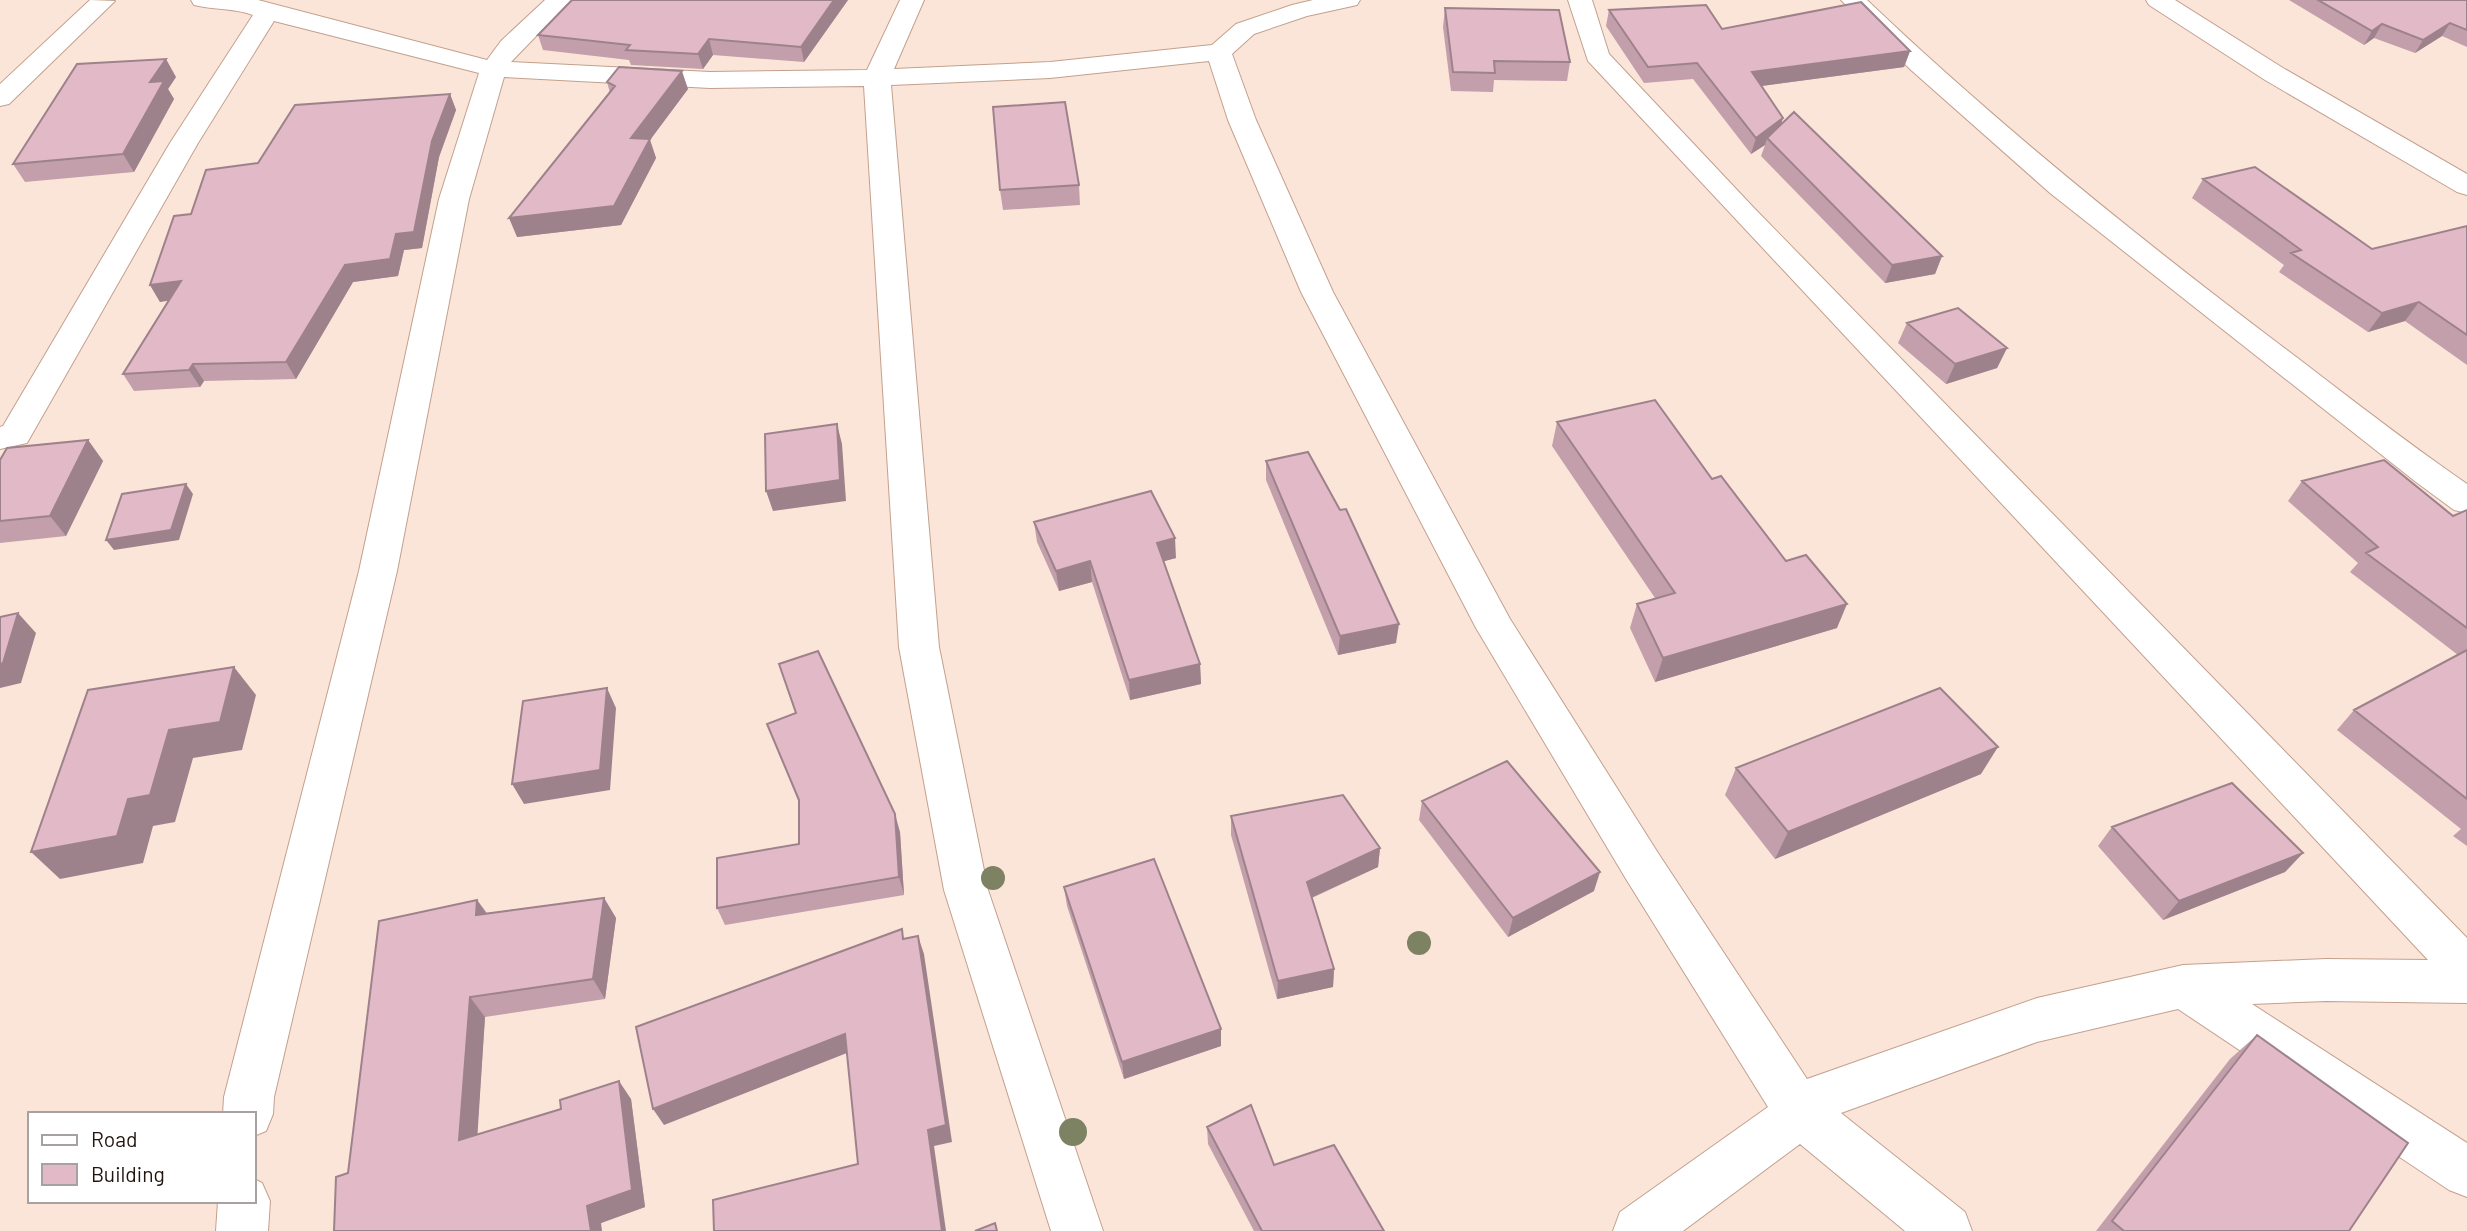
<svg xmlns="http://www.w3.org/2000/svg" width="2467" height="1231" font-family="Barlow,sans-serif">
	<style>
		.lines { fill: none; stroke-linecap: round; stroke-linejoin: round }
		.minor-casing { stroke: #c3a08d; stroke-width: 2 }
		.minor { fill: #fff; fill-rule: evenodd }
		.tree { fill: #7d8262 }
		.wall { fill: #c29fab }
		.shaded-wall { fill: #9e828b }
		.building { fill: #e1b9c7; stroke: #9e828b; stroke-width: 2 }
	</style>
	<rect width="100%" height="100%" fill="#fbe5d9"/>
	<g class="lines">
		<g class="minor-casing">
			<path id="minor" d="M 90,0 L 115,1 L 9,104 L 0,106 L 0,84 Z
				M 191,0 L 258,0 L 487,60 L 501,41 L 545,0 L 571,0 L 511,62 L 710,72 L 867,70 L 900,0 L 924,0 L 894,69 L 1050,62 L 1212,45 L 1236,24 L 1292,5 L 1313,0 L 1360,0 L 1357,5 L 1307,16 L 1254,34 L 1232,54 L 1256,120 L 1333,292 L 1510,619 L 1658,853 L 1807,1079 L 2037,998 L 2183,965 L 2326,959 L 2428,960 L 1588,61 L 1568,0 L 1592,0 L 1609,54 L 1754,208 L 2467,938 L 2467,1003 L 2326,1001 L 2252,1004 L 2467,1143 L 2467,1197 L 2449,1190 L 2178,1009 L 2037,1042 L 1841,1113 L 1965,1212 L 1972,1231 L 1905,1231 L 1800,1144 L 1683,1231 L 1613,1231 L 1620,1212 L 1768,1107 L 1626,879 L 1476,628 L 1301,292 L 1228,120 L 1209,61 L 1050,78 L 891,85 L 939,647 L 988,890 L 1103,1231 L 1051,1231 L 944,890 L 899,647 L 864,86 L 710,88 L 504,77 L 469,199 L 397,571 L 274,1097 L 273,1114 L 266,1131 L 254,1136 L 254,1114 L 223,1114 L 224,1097 L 359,571 L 439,199 L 479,73 L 274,21 L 198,143 L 27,443 L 0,449 L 0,427 L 3,426 L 170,143 L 253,15 C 234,8 214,10 194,5 Z
				M 1841,0 L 1867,0 C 1997,124 2136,236 2279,344 C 2341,391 2403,440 2467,484 L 2467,513 L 2454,510 L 2416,482 L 2050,193 L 1911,70 Z
				M 2146,0 L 2175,0 L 2283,68 L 2467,174 L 2467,195 L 2457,192 L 2265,80 L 2149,5 Z
				M 254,1179 L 262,1183 L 270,1201 L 268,1231 L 216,1231 L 218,1201 L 254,1201 Z"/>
		</g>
		<use href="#minor" class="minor"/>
	</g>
	<g class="tree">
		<circle cx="993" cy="878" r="12"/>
		<circle cx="1419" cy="943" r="12"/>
		<circle cx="1073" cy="1132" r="14"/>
	</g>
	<path class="wall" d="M 572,0 L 848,0 L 804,62 L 713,55 L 703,69 L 631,65 L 629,60 L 543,50 L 538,35 Z
		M 2289,0 L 2467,0 L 2467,47 L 2442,36 L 2415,53 L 2374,38 L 2364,45 Z
		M 1445,8 L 1570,62 L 1567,81 L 1494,80 L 1493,92 L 1451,91 L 1443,27 Z
		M 1609,10 L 1722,29 L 1910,51 L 1904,67 L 1761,86 L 1782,123 L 1942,256 L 1935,274 L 1885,283 L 1761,156 L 1765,145 L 1751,154 L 1693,79 L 1644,83 L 1606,26 Z
		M 176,77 L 168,89 L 174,99 L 134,172 L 25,182 L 13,164 Z
		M 607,82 L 688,89 L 650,140 L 656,158 L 621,225 L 517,237 L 610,93 Z
		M 450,94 L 456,110 L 439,157 L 422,248 L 404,250 L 398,276 L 353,282 L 296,379 L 204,381 L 200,387 L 134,391 L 123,374 L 168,300 L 160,302 L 150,285 L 191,214 L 258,163 Z
		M 2203,179 L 2372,249 L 2467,226 L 2467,365 L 2405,321 L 2368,332 L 2279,272 L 2284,265 L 2192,198 Z
		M 1079,185 L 1080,205 L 1003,210 L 1000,190 Z
		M 1907,323 L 2007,348 L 1997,368 L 1946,384 L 1898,343 Z
		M 1557,422 L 1712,479 L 1837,628 L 1655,682 L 1630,628 L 1637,604 L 1655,598 L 1552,446 Z
		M 88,440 L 103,461 L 66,536 L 0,543 L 0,460 Z
		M 1266,461 L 1396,643 L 1338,655 L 1266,480 Z
		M 2302,481 L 2453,516 L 2467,510 L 2467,846 L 2453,836 L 2461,829 L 2337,730 L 2354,710 L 2458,655 L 2350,572 L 2358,563 L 2288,501 Z
		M 1034,522 L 1176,558 L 1163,561 L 1200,664 L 1201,684 L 1130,700 L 1092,582 L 1059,591 L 1037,542 Z
		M 767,724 L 900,832 L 904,895 L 725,925 L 717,908 L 799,844 L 799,802 Z
		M 1736,768 L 1981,774 L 1775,859 L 1725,795 Z
		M 1422,801 L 1594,891 L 1508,937 L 1419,820 Z
		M 1231,816 L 1380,848 L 1378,867 L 1312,898 L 1334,969 L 1333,987 L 1277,999 L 1231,835 Z
		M 2112,827 L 2303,853 L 2285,872 L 2163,920 L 2098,846 Z
		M 1064,887 L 1221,1029 L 1221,1046 L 1124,1079 L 1067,906 Z
		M 604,898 L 616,918 L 605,999 L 485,1017 L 477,1134 L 631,1099 L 645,1207 L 601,1223 L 348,1173 L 477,900 L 487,913 Z
		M 2257,1035 L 2349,1231 L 2096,1231 L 2230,1059 Z
		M 1207,1127 L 1384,1231 L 1254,1231 L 1208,1144 Z"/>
	<path class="shaded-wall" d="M 834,0 L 848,0 L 804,62 L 801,47 Z
		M 2450,23 L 2442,36 L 2415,53 L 2423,40 Z
		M 2382,24 L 2374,38 L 2364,45 L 2372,31 Z
		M 709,39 L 713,55 L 703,69 L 698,54 Z
		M 1910,51 L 1904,67 L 1747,88 L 1752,72 Z
		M 166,59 L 176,77 L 168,89 L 174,99 L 134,172 L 123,154 L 150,82 Z
		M 682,71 L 688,89 L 650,140 L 656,158 L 621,225 L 517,237 L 509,218 L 631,138 Z
		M 450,94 L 456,110 L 439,157 L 422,248 L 404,250 L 398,276 L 353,282 L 296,379 L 286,362 L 345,265 L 396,234 Z
		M 1783,118 L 1778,135 L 1767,138 L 1765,145 L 1751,154 L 1756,138 Z
		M 1942,256 L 1935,274 L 1885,283 L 1892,265 Z
		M 181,281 L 191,297 L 160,302 L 150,285 Z
		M 2419,302 L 2405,321 L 2368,332 L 2382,313 Z
		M 2007,348 L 1997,368 L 1946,384 L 1955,364 Z
		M 193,364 L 204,381 L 200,387 L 189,370 Z
		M 837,424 L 842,444 L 846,501 L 773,511 L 766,491 Z
		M 88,440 L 103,461 L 66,536 L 50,516 Z
		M 186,484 L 193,494 L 179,540 L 114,550 L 106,540 Z
		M 1175,538 L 1176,558 L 1158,563 L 1157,543 Z
		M 1090,561 L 1092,582 L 1059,591 L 1056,571 Z
		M 1847,604 L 1837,628 L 1655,682 L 1663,658 Z
		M 18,613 L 36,633 L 21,683 L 0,688 L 0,664 Z
		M 1399,624 L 1396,643 L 1338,655 L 1340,636 Z
		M 1200,664 L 1201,684 L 1130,700 L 1129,680 Z
		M 234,667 L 256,695 L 242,750 L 193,758 L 175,822 L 153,826 L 143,863 L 60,879 L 31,852 L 128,799 L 169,730 Z
		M 607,688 L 616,708 L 610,790 L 524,804 L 512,784 Z
		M 1998,747 L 1981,774 L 1775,859 L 1788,832 Z
		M 895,814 L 900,832 L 904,895 L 899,877 Z
		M 1380,848 L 1378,867 L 1306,900 L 1307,882 Z
		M 2303,853 L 2285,872 L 2163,920 L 2179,901 Z
		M 1600,872 L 1594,891 L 1508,937 L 1513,918 Z
		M 604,898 L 616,918 L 605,999 L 593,979 Z
		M 477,900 L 491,920 L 476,915 Z
		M 918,936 L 924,954 L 952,1142 L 934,1146 L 946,1231 L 942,1231 L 928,1130 Z
		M 1334,969 L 1333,987 L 1277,999 L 1278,981 Z
		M 470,997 L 485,1017 L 476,1157 L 459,1140 Z
		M 1221,1029 L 1221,1046 L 1124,1079 L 1122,1062 Z
		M 845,1034 L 852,1051 L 664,1125 L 653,1109 Z
		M 619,1081 L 631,1099 L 645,1207 L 601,1223 L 602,1231 L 591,1231 L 587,1206 Z"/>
	<path class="building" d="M 572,0 L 834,0 L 801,47 L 709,39 L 698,54 L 626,50 L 630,45 L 538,35 Z
		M 2318,0 L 2467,0 L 2467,30 L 2450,23 L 2423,40 L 2382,24 L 2372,31 Z
		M 1861,2 L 1910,51 L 1752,72 L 1783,118 L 1756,138 L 1697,63 L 1648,67 L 1609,10 L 1706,5 L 1722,29 Z
		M 1445,8 L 1559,10 L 1570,62 L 1494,61 L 1495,73 L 1453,72 Z
		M 166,59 L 150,82 L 164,81 L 123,154 L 13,164 L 77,64 Z
		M 619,67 L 682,71 L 631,138 L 650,139 L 614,206 L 509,218 L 615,86 L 607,82 Z
		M 450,94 L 432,141 L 414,232 L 396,234 L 390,259 L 345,265 L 286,362 L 193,364 L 189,370 L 123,374 L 181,281 L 150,285 L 174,216 L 191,214 L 206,170 L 258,163 L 295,105 Z
		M 1065,102 L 1079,185 L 1000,190 L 993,107 Z
		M 1794,112 L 1942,256 L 1892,265 L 1767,138 Z
		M 2255,167 L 2372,249 L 2467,226 L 2467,335 L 2419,302 L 2382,313 L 2291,253 L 2301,250 L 2203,179 Z
		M 1958,308 L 2007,348 L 1955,364 L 1907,323 Z
		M 1655,400 L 1712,479 L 1721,476 L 1786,561 L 1806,555 L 1847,604 L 1663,658 L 1637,604 L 1675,593 L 1557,422 Z
		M 837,424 L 840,480 L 766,491 L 765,434 Z
		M 88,440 L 50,516 L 0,521 L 0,460 L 7,448 Z
		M 1308,452 L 1340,510 L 1346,509 L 1399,624 L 1340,636 L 1266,461 Z
		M 2384,460 L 2453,516 L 2467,510 L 2467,628 L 2366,553 L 2378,547 L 2302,481 Z
		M 186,484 L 171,530 L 106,540 L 122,494 Z
		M 1151,491 L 1175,538 L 1157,543 L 1200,664 L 1129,680 L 1090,561 L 1056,571 L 1034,522 Z
		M 18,613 L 3,663 L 0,664 L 0,617 Z
		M 2467,650 L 2467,799 L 2354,710 Z
		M 818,651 L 895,814 L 899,877 L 717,908 L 717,858 L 799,844 L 799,800 L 767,724 L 796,713 L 779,664 Z
		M 234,667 L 220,722 L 169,730 L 150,795 L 128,799 L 117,836 L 31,852 L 88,690 Z
		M 607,688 L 600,770 L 512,784 L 523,701 Z
		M 1940,688 L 1998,747 L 1788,832 L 1736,768 Z
		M 1507,761 L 1600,872 L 1513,918 L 1422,801 Z
		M 2232,783 L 2303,853 L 2179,901 L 2112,827 Z
		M 1343,795 L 1380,848 L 1307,882 L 1334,969 L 1278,981 L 1231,816 Z
		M 1154,859 L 1221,1029 L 1122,1062 L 1064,887 Z
		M 604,898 L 593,979 L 470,997 L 459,1140 L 561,1109 L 560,1100 L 619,1081 L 632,1190 L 587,1206 L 591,1231 L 334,1231 L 336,1177 L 348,1173 L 379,921 L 477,900 L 476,915 Z
		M 902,929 L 903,939 L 918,936 L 946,1125 L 928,1130 L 942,1231 L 714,1231 L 713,1200 L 858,1164 L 845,1034 L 653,1109 L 636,1027 Z
		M 2257,1035 L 2408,1143 L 2349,1231 L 2124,1231 L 2112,1221 Z
		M 1251,1105 L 1274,1165 L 1334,1145 L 1384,1231 L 1262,1231 L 1207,1127 Z
		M 995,1223 L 997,1231 L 975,1231 Z"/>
	<rect x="28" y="1112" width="228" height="91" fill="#ffffff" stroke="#a7a19f" stroke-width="2"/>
	<rect x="42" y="1135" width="35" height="10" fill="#ffffff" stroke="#a7a19f" stroke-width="2"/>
	<text x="91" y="1147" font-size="21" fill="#22150e">Road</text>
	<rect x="42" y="1164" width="35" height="21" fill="#e1b9c7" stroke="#a7a19f" stroke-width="2"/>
	<text x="91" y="1182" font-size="21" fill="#22150e">Building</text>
</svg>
